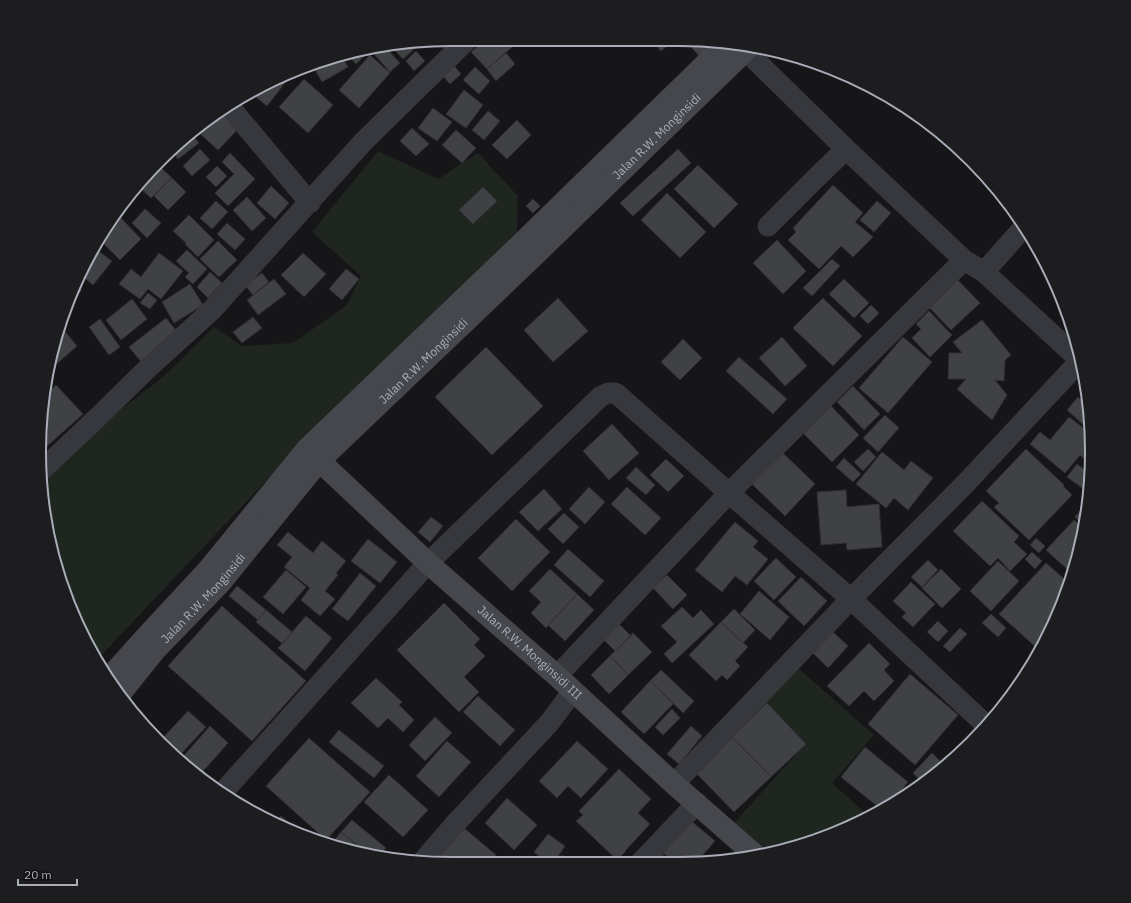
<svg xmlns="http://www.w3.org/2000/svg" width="1131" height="903" font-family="'IBM Plex Sans',sans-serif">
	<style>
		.green { fill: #1e261f }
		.building { fill: #404145; stroke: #303034 }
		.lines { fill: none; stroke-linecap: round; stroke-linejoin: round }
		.street { stroke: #37383d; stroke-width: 21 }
		.secondary { stroke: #45474d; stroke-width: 22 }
		.labels { text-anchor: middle; stroke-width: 3.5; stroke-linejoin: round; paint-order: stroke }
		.street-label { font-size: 12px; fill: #a8adb8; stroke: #111113 }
		.rim { fill: none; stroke: #a8adb8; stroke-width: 2 }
	</style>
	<rect width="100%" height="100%" fill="#161618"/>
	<path class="green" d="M 378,151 L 438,179 L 478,153 L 518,196 L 517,232 L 296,449 L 96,661 L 94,658 L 53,558 L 43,482 L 103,423 L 163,377 L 214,327 L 242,346 L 293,343 L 347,305 L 361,276 L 312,232 Z
		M 797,667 L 874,735 L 832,783 L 869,816 L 786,850 L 768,853 L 734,823 L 797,753 L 754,714 Z"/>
	<path class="building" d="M 486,39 L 517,39 L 519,41 L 487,69 L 471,52 Z
		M 652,40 L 674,40 L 661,51 Z
		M 685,40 L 706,40 L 713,41 L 700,57 Z
		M 439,41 L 430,48 L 426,42 Z
		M 421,43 L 403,59 L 392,47 Z
		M 380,48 L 386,48 L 400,63 L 390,72 L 374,54 Z
		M 362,51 L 365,55 L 356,64 L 346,53 Z
		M 416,51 L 425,61 L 414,71 L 406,61 Z
		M 506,53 L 515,64 L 496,81 L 487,69 Z
		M 341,55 L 348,67 L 322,82 L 313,66 Z
		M 370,55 L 390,73 L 359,108 L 339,90 Z
		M 452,63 L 461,74 L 450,84 L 440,73 Z
		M 475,67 L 490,81 L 479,94 L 463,80 Z
		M 291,75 L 267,106 L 250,92 Z
		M 304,79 L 333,105 L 308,133 L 279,107 Z
		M 464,90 L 483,105 L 466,128 L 446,114 Z
		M 433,108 L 452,122 L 437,141 L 418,128 Z
		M 488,111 L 500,121 L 484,140 L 472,130 Z
		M 221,113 L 238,129 L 218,150 L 197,131 Z
		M 517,120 L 531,135 L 507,159 L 492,145 Z
		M 412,128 L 429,144 L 416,156 L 400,141 Z
		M 456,130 L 476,148 L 462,163 L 442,145 Z
		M 192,135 L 199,143 L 178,159 L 172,151 Z
		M 200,149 L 210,160 L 192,176 L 183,166 Z
		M 678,149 L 691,163 L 633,216 L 620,203 Z
		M 230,153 L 255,179 L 228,206 L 215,193 L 234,174 L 222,162 Z
		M 157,164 L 172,178 L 151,198 L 139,187 Z
		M 698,165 L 738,204 L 714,228 L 674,189 Z
		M 217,166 L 227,176 L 216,187 L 206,177 Z
		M 172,178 L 186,192 L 168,210 L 154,196 Z
		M 833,185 L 863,213 L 855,222 L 873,237 L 853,257 L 841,246 L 819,269 L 788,240 L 796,232 L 793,228 Z
		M 271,186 L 289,203 L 275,219 L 257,203 Z
		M 483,187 L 497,201 L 473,224 L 459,210 Z
		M 667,193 L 706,232 L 680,258 L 641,220 Z
		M 247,197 L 266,218 L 252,231 L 233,210 Z
		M 533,199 L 540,206 L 533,213 L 526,206 Z
		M 216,201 L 228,212 L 212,229 L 200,218 Z
		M 877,201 L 891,213 L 874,232 L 860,220 Z
		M 145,209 L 161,223 L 147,238 L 132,223 Z
		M 118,215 L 141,239 L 120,260 L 99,239 Z
		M 189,215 L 214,240 L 198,257 L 185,244 L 186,243 L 173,231 Z
		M 227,223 L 245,239 L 235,250 L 217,234 Z
		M 777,240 L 806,271 L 783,294 L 753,263 Z
		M 218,241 L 237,260 L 219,277 L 200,259 Z
		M 97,250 L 112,261 L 93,285 L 82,276 L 87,263 Z
		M 187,250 L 207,269 L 193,284 L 185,277 L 189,273 L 176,261 Z
		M 159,253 L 183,271 L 161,299 L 148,289 L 140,299 L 119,284 L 131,269 L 141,277 Z
		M 303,253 L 326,274 L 304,297 L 281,275 Z
		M 832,259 L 840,266 L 812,296 L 803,288 Z
		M 346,269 L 359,279 L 342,300 L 329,289 Z
		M 210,272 L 222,283 L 208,298 L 197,287 Z
		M 262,273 L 269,282 L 253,295 L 245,285 Z
		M 954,276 L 980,303 L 951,330 L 925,303 Z
		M 274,279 L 286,294 L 258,315 L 247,300 Z
		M 844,279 L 869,303 L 854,318 L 829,294 Z
		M 190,284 L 203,305 L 174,323 L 162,302 Z
		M 77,286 L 82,290 L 71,302 Z
		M 148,293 L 157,300 L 150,309 L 140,303 Z
		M 558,298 L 588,331 L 553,362 L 524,330 Z
		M 823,298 L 862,336 L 833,366 L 793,328 Z
		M 132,299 L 147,319 L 121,340 L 106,320 Z
		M 871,305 L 879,313 L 868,324 L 860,316 Z
		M 929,311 L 952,335 L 930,357 L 912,338 L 921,329 L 916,324 Z
		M 253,317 L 262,328 L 242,343 L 233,332 Z
		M 166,318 L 179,334 L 142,363 L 129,347 Z
		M 100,319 L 120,347 L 109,355 L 89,327 Z
		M 982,320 L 1011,355 L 1005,360 L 1004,381 L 995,380 L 1007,395 L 992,420 L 957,389 L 966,379 L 948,379 L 949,353 L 962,353 L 953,342 Z
		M 63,329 L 77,346 L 53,367 L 51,364 L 53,345 L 58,334 Z
		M 782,337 L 807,366 L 785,386 L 759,358 Z
		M 903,337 L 932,362 L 888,413 L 859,388 Z
		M 683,339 L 702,358 L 680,380 L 661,362 Z
		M 486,347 L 543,406 L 492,455 L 435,397 Z
		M 739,357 L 787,399 L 773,414 L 726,371 Z
		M 56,385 L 83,414 L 46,447 L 40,440 L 47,393 Z
		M 853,386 L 880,414 L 864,430 L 837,402 Z
		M 1078,397 L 1089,407 L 1089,424 L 1086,427 L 1067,410 Z
		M 831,406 L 859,435 L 832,462 L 803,433 Z
		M 885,415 L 899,428 L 878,452 L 863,438 Z
		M 1069,417 L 1090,433 L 1090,455 L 1086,460 L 1080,455 L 1065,473 L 1030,444 L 1040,432 L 1050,440 Z
		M 612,424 L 639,453 L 609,480 L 583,451 Z
		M 868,449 L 876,457 L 863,471 L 854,462 Z
		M 1026,449 L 1064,485 L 1063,486 L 1072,495 L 1029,540 L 994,507 L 999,503 L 986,491 Z
		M 782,452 L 815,484 L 785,516 L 752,484 Z
		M 882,452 L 904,470 L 911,461 L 933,478 L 908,510 L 894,498 L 886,508 L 856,484 Z
		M 844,458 L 861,474 L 853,482 L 836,467 Z
		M 666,459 L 684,476 L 668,492 L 650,475 Z
		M 1077,464 L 1087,471 L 1091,466 L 1091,479 L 1089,493 L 1067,477 Z
		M 636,467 L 655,485 L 646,495 L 626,478 Z
		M 589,487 L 605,502 L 585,524 L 569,509 Z
		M 627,487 L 661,518 L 645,535 L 611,504 Z
		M 544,489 L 562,509 L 538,531 L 519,512 Z
		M 846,490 L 847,507 L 879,504 L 882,547 L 847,550 L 846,543 L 821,545 L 817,492 Z
		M 982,501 L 1019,536 L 1014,542 L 1027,554 L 1010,571 L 998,558 L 990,566 L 953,531 Z
		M 1087,503 L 1084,525 L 1075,517 Z
		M 564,513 L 579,527 L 563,544 L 548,529 Z
		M 431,517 L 443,526 L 430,542 L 418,532 Z
		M 516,519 L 550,552 L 512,591 L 478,558 Z
		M 1074,520 L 1083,528 L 1077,560 L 1076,559 L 1067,569 L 1046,550 Z
		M 735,522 L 758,541 L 753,547 L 768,559 L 747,585 L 735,576 L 722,592 L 695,570 Z
		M 288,532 L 313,553 L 322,541 L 346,561 L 336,573 L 338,575 L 325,591 L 335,599 L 320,616 L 301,600 L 310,588 L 284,567 L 292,557 L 277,545 Z
		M 1036,538 L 1045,546 L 1039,553 L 1030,545 Z
		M 368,539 L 397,562 L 380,583 L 351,561 Z
		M 568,549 L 604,581 L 590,597 L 554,565 Z
		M 1032,552 L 1042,561 L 1035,569 L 1025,559 Z
		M 776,558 L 796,577 L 774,600 L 754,581 Z
		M 928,560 L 938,570 L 922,587 L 911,577 Z
		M 998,561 L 1019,581 L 991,611 L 970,591 Z
		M 1046,563 L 1069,583 L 1049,634 L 1039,650 L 999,614 Z
		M 1074,565 L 1075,566 L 1070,580 L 1065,575 Z
		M 550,569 L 577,594 L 546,628 L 531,613 L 541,602 L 529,591 Z
		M 941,569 L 961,589 L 942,608 L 922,588 Z
		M 286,570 L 306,587 L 283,614 L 263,597 Z
		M 360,573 L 376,586 L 348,621 L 332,609 Z
		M 667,575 L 687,595 L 673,609 L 653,588 Z
		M 801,577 L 827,601 L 804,626 L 778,601 Z
		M 911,582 L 935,604 L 913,627 L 902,617 L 906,613 L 893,601 Z
		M 237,586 L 266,610 L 258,620 L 229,596 Z
		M 759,591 L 789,617 L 770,640 L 740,614 Z
		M 577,594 L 594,610 L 565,641 L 548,625 Z
		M 444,603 L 480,639 L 474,645 L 485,656 L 464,677 L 479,692 L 459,712 L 397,650 Z
		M 222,606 L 306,681 L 252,741 L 168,666 Z
		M 682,607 L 693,618 L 701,610 L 714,624 L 672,663 L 664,654 L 677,642 L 661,626 Z
		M 734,609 L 755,630 L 743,643 L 721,622 Z
		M 266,610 L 292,632 L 283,644 L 256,622 Z
		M 991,614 L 1006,628 L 998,637 L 982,623 Z
		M 306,616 L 332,638 L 305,671 L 278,648 Z
		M 938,621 L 948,631 L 938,642 L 927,632 Z
		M 721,622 L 748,647 L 735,661 L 740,666 L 727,680 L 722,675 L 716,681 L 689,655 Z
		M 619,624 L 631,636 L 615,651 L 603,639 Z
		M 960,628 L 967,634 L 950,652 L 943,646 Z
		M 832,631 L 848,646 L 828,668 L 812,652 Z
		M 633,633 L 652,652 L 628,675 L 610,656 Z
		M 869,643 L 890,664 L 884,670 L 894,681 L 874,701 L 864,691 L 849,706 L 827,686 Z
		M 610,656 L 628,675 L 609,694 L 591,675 Z
		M 661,670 L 694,701 L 683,713 L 650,681 Z
		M 910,674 L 958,715 L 915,765 L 868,724 Z
		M 376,678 L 402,702 L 399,705 L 414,720 L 403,732 L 388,718 L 378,728 L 351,703 Z
		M 650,681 L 673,704 L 644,734 L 621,712 Z
		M 478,696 L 515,730 L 500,746 L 463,712 Z
		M 767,703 L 806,744 L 771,777 L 732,737 Z
		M 672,709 L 680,718 L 663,735 L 655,727 Z
		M 188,711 L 206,727 L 178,757 L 160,741 Z
		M 435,717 L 452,733 L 425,761 L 409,745 Z
		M 210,726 L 228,743 L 198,777 L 180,760 Z
		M 691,726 L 702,736 L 679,764 L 667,754 Z
		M 339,730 L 384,766 L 374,778 L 329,742 Z
		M 732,737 L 771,777 L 734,812 L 695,772 Z
		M 309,738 L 370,792 L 326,840 L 266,786 Z
		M 447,741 L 471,762 L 439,797 L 416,776 Z
		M 577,741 L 608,769 L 581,798 L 568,786 L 557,798 L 539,781 Z
		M 865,747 L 908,782 L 887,808 L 882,810 L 841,777 Z
		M 932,753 L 945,766 L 922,782 L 913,773 Z
		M 619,769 L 651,799 L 638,813 L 650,824 L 625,851 L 626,851 L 617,860 L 576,821 L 583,815 L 579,811 Z
		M 389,775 L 428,810 L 403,837 L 364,802 Z
		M 507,798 L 537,825 L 514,850 L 485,823 Z
		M 281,816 L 303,835 L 293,833 L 276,822 Z
		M 352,820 L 386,848 L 378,857 L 369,855 L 341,832 Z
		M 690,820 L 715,841 L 696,863 L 675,863 L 662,852 Z
		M 464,828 L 496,855 L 488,864 L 451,864 L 435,862 Z
		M 341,832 L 369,855 L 331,844 Z
		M 548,834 L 565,846 L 553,864 L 549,864 L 534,852 Z
		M 661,853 L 672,863 L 651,863 Z
		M 562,855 L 573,864 L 556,864 Z
		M 504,856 L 514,864 L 498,864 Z"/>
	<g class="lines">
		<path class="street" d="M 742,47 L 846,149 L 964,260 L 984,272 L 1080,360
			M 229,106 L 310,203
			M 768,226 L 817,177 L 846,149
			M 964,260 L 729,493 L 851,599 L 986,725
			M 984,272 L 1024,227
			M 42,470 L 99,416 L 148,368 L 212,310 L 364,141 L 468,39
			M 674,784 L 851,599 L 966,483 L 1080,361
			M 223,792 L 428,563 L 600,397 C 606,394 611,391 617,394 L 729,493 L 557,676
			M 423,861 L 454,825 L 550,722 L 573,691
			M 640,863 L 697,803"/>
		<g class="secondary">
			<path id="s1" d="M 309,451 L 428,563 L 557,676 L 674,784 L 755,855"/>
			<path d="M 109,678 L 144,639 L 208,570 L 307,449 L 527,238 L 726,44"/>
			<path id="s2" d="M 120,694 L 156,649 L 221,582 L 319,461 L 539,251 L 748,48"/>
		</g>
	</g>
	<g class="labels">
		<g class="street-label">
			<text dy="4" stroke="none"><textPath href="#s2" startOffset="775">Jalan R.W. Monginsidi</textPath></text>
			<text dy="4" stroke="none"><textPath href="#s2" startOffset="451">Jalan R.W. Monginsidi</textPath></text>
			<text dy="4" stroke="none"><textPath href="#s2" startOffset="127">Jalan R.W. Monginsidi</textPath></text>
			<text dy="4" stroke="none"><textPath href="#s1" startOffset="299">Jalan R.W. Monginsidi III</textPath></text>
		</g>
	</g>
	<path d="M0 0H1131V903H0ZM451 46H680A405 405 0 0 1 1085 451V452A405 405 0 0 1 680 857H451A405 405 0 0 1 46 452V451A405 405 0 0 1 451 46Z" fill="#1d1d20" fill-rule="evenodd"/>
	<path class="rim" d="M451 46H680A405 405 0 0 1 1085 451V452A405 405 0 0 1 680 857H451A405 405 0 0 1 46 452V451A405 405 0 0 1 451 46Z"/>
	<path d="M18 879v6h59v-6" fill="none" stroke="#a8adb8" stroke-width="2"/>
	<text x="24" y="879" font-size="12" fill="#a8adb8" stroke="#111113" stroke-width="3" paint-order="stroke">20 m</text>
</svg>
